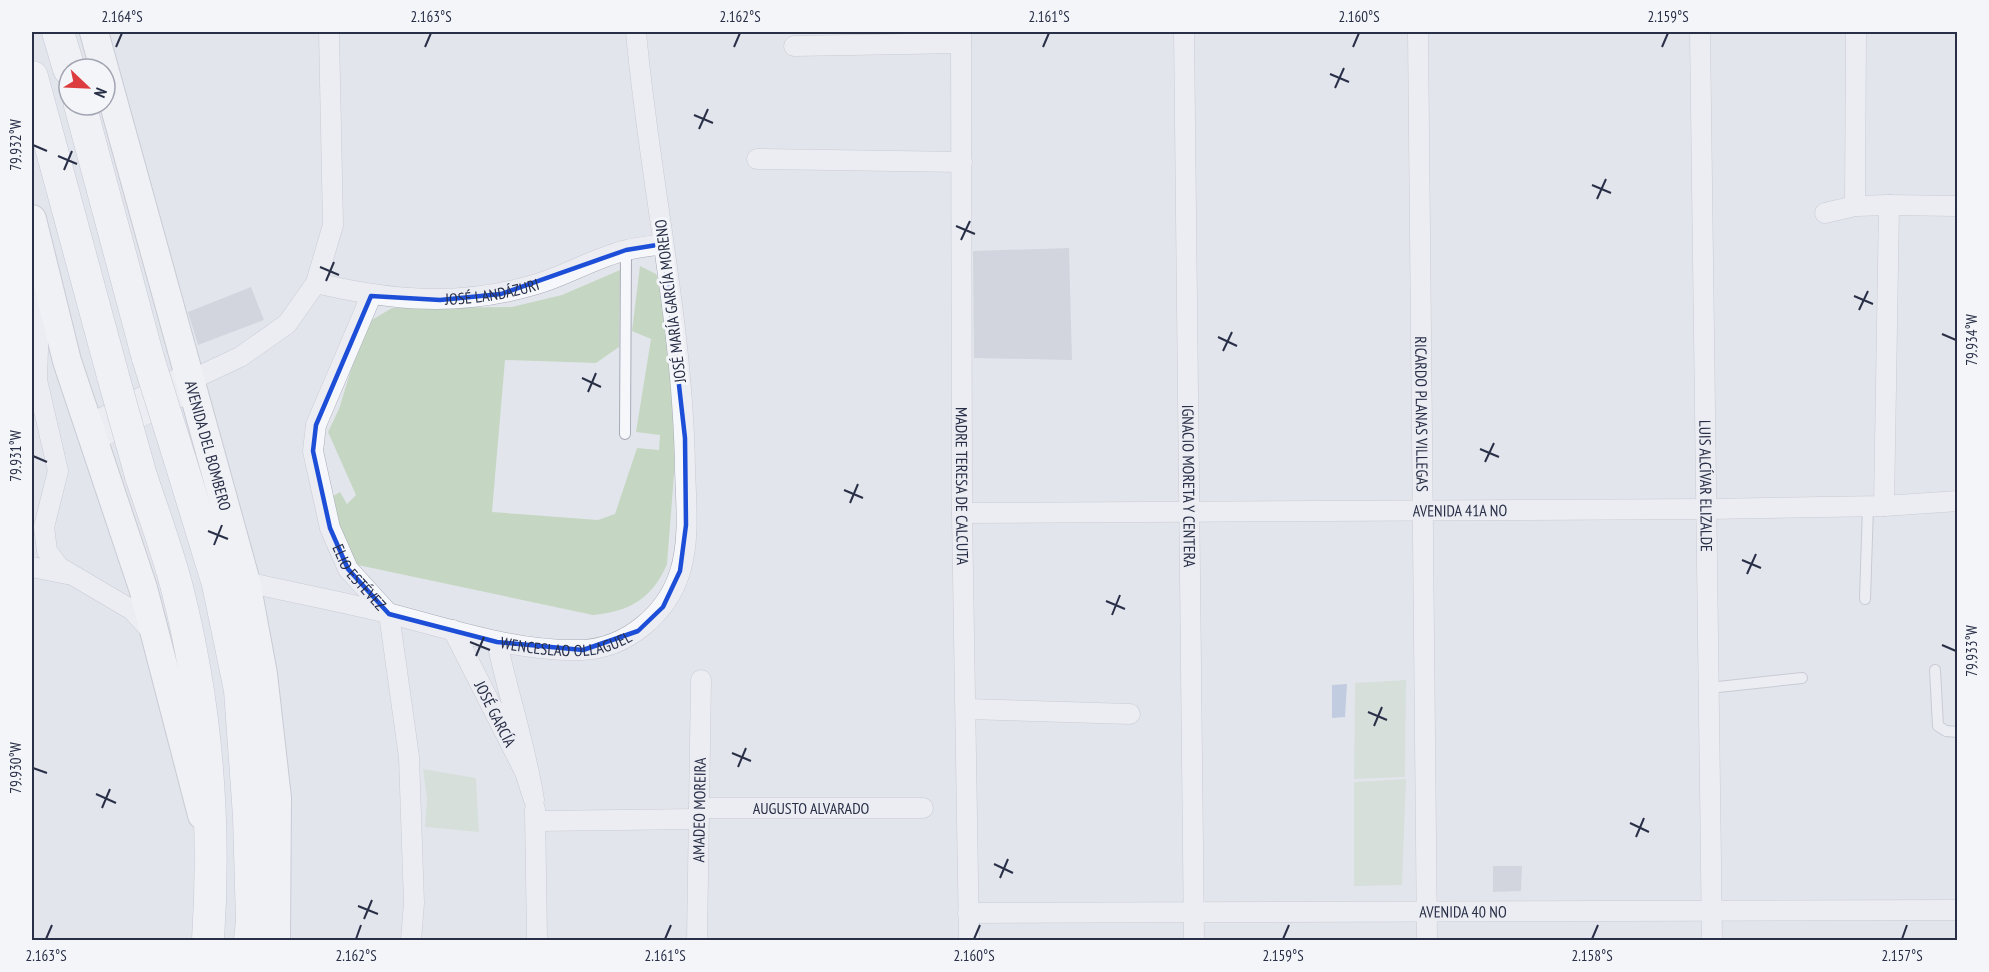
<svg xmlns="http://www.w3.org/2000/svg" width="1989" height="972" font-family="'PT Sans Narrow',sans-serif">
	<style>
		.green { fill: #c5d7c3 }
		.water { fill: #9aadd0 }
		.building { fill: #bcc0cd }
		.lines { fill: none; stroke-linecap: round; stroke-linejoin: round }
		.service-casing { stroke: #a7abb7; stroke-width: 12 }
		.minor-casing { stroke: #a7abb7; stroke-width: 21 }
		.secondary-casing { stroke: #a7abb7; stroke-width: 30 }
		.primary-casing { stroke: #a0a7b9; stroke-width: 33 }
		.service { stroke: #f6f7fa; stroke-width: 10 }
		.minor { stroke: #f6f7fa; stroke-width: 20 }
		.secondary { stroke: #fff; stroke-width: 28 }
		.primary { stroke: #fff; stroke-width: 32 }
		.primary-bridge-casing { stroke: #a0a7b9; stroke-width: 33; stroke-linecap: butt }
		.primary-bridge { stroke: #fff; stroke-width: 32 }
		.marked { fill: none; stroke: #1d4ed8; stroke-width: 4.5; stroke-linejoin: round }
		.ticks { fill: none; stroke: #282f47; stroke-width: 2 }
		.labels { text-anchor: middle; stroke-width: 6; stroke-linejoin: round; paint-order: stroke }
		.street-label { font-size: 16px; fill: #282f47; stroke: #f3f5f9 }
		.neatline { fill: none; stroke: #282f47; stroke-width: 2 }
		.ticks-label { font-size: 15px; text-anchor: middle; fill: #282f47 }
	</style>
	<rect width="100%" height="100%" fill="#e3e5ec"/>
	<path class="green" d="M 640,266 L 656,274 L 666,297 L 678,424 L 667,564 C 653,598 629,612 593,615 L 353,564 L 335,524 L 330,498 L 340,492 L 347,504 L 356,495 L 328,432 L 339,409 L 365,324 L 392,308 L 512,307 L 562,295 L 620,270 L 619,347 L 596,363 L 505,360 L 492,512 L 598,520 L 615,514 L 637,448 L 659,450 L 660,435 L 636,432 L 651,339 L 632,331 Z
		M 1406,680 L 1405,777 L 1354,779 L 1355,683 Z
		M 423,769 L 476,778 L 479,832 L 425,827 L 427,798 Z
		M 1406,779 L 1402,885 L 1354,886 L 1354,782 Z"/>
	<path class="water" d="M 1347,684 L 1345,717 L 1332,718 L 1332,685 Z"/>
	<path class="building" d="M 1069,248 L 1072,360 L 974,358 L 973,251 Z
		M 251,287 L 264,320 L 198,345 L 188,312 Z
		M 1493,866 L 1522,866 L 1521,891 L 1493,892 Z"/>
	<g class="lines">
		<g class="service-casing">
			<path id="service" d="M 625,434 L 626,250
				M 1865,599 L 1868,506
				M 1935,670 L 1938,726 L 1946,731 L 1958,732
				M 1709,688 L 1802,678"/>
		</g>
		<g class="minor-casing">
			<g id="minor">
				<path id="s1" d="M 961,32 L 962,513 L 969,940"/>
				<path id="s2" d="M 1184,32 L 1194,940"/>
				<path id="s3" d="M 1418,32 L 1427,940"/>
				<path id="s4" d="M 1700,32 L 1712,940"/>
				<path d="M 794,46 L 961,43"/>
				<path d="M 757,159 L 962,162"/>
				<path d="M 1855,206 L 1856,32"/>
				<path d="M 1825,213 L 1855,206 L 1889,205"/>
				<path d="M 40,283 L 37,380 L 58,471 L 44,527 L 47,551 L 59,567 L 132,610 L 153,633"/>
				<path id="s5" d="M 316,283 C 392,301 461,307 537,284 C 568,275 596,257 627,250 C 639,247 651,246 663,244"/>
				<path id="s6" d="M 371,296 L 316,425 L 313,451 L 330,528 L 348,569 L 389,614 L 409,757 L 414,903 L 411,940"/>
				<path d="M 88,425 L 174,380 L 191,380 L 240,357 L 287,324 L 316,283 L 333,225 L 329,32"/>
				<path d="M 94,441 L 183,395 L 191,380"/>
				<path d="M 1884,506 L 1889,205 L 1958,206"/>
				<path id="s7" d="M 962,513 L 1707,509 L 1884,506 L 1958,501"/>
				<path d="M 32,567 L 67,574"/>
				<path id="s8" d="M 246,582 C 294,593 343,602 391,614 C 454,630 517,652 582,650 C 627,648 667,614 680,572 C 690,540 686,502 685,469 C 683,322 649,178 636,32"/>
				<path id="s9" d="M 453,630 L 525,772 L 534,800 C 526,747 508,695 497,642"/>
				<path d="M 967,709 L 1130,714"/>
				<path id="s10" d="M 699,808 L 923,808"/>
				<path d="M 535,809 L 537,940"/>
				<path d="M 537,821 L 699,819"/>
				<path id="s11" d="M 968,913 L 1958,910"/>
				<path id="s12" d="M 697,940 L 701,680"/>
			</g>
		</g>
		<g class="secondary-casing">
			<g id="secondary">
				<path id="s13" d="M 94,32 L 246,582 L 263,674 L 277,798 L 276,940"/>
				<path d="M 32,219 L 67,361 L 143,588 L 202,815"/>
			</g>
		</g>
		<g class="primary-casing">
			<path id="primary" d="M 58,32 L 69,69
				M 32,77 L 113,376
				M 80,105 L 148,358
				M 180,460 L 218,584 L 240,690 L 249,816 L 252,921 L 250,940
				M 141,476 C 153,512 166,547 176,584 C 206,700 216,821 208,940"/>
		</g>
		<use href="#service" class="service"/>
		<use href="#minor" class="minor"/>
		<use href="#secondary" class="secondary"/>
		<use href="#primary" class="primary"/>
		<g class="primary-bridge-casing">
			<path id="primary-bridge" d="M 148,358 L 180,460
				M 113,376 L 141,476"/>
		</g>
		<use href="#primary-bridge" class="primary-bridge"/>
	</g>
	<path d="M0 0H1989V972H0ZM 663,244 L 685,438 L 686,525 L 680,571 L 663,607 L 638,631 L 583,650 L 497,642 L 389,614 L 348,569 L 330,528 L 313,451 L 316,425 L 371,296 L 440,300 L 501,294 L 626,250 Z" fill="#e3e5ec" fill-opacity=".55" fill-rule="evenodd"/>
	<path class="marked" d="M 663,244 L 685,438 L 686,525 L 680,571 L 663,607 L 638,631 L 583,650 L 497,642 L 389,614 L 348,569 L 330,528 L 313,451 L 316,425 L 371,296 L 440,300 L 501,294 L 626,250 Z"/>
	<path class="ticks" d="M 116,47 L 122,33M 425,47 L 431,33M 734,47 L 740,33M 1043,47 L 1049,33M 1353,47 L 1359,33M 1662,47 L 1668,33M 1330,74 L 1349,82M 1335,88 L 1344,68M 694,115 L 713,123M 699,129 L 708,109M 33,145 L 47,151M 58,156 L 77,164M 64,170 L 72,151M 1592,185 L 1611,193M 1597,199 L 1606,179M 956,226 L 975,234M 961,240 L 970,221M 320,267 L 339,275M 326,281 L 334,262M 1854,296 L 1873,304M 1859,310 L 1868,291M 1942,334 L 1956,340M 1218,337 L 1237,346M 1223,351 L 1232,332M 582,378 L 601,387M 588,392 L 596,373M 1480,449 L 1499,457M 33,456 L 47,462M 1485,462 L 1494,443M 844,490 L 863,498M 850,503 L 858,484M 208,531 L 228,539M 214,545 L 222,525M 1742,560 L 1761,568M 1747,574 L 1756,554M 1106,601 L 1125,609M 1112,615 L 1120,595M 470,642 L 490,650M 1942,645 L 1956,651M 476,656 L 484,637M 1368,712 L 1387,720M 1374,726 L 1382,707M 732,753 L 751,761M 738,767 L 746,748M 33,768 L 47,773M 96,794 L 116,803M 102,808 L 110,789M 1630,823 L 1649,832M 1636,837 L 1644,818M 994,864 L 1013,873M 1000,878 L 1008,859M 358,906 L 378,914M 364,919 L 372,900M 46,939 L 52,925M 356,939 L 361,925M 665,939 L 671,925M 974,939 L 980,925M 1283,939 L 1289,925M 1592,939 L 1598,925M 1902,939 L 1907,925"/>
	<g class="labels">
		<g class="street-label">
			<text dy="6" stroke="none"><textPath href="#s5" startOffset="178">JOSÉ LANDÁZURI</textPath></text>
			<text transform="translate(670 301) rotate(-97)" y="6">JOSÉ MARÍA GARCÍA MORENO</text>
			<text dy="6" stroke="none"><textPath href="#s3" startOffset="382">RICARDO PLANAS VILLEGAS</textPath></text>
			<text dy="6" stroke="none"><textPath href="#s13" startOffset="429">AVENIDA DEL BOMBERO</textPath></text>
			<text dy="6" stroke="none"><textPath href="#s1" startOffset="454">MADRE TERESA DE CALCUTA</textPath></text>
			<text dy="6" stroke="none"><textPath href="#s2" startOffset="454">IGNACIO MORETA Y CENTERA</textPath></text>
			<text dy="6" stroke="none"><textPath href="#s4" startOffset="454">LUIS ALCÍVAR ELIZALDE</textPath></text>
			<text dy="6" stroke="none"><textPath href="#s7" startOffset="498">AVENIDA 41A NO</textPath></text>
			<text dy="6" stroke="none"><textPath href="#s6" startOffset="303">ELIO ESTÉVEZ</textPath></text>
			<text dy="6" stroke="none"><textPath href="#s8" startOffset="328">WENCESLAO OLLAGUEL</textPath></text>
			<text dy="6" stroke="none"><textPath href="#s9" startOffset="94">JOSÉ GARCÍA</textPath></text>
			<text dy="6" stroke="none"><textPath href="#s10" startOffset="112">AUGUSTO ALVARADO</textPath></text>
			<text dy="6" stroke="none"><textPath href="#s12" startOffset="130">AMADEO MOREIRA</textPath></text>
			<text dy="6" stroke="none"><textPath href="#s11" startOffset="495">AVENIDA 40 NO</textPath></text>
		</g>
	</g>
	<rect width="1989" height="972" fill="none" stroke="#f3f5f9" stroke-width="66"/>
	<g transform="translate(87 87) rotate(113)"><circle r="28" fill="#f3f5f9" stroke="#a2a6b2" stroke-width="1.5"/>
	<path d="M0-4.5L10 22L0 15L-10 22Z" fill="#dd3c3e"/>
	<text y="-9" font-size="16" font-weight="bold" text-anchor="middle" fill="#282f47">N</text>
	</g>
	<rect x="33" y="33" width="1923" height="906" class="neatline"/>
	<g class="ticks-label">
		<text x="122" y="22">2.164°S</text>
		<text x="431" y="22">2.163°S</text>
		<text x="740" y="22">2.162°S</text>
		<text x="1049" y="22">2.161°S</text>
		<text x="1359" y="22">2.160°S</text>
		<text x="1668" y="22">2.159°S</text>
		<text transform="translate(16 145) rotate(-90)" y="5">79.932°W</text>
		<text transform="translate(1972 340) rotate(-90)" y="5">79.934°W</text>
		<text transform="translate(16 456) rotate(-90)" y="5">79.931°W</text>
		<text transform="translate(1972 651) rotate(-90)" y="5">79.933°W</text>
		<text transform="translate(16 768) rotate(-90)" y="5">79.930°W</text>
		<text x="46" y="961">2.163°S</text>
		<text x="356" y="961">2.162°S</text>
		<text x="665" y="961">2.161°S</text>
		<text x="974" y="961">2.160°S</text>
		<text x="1283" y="961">2.159°S</text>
		<text x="1592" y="961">2.158°S</text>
		<text x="1902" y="961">2.157°S</text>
	</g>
</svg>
